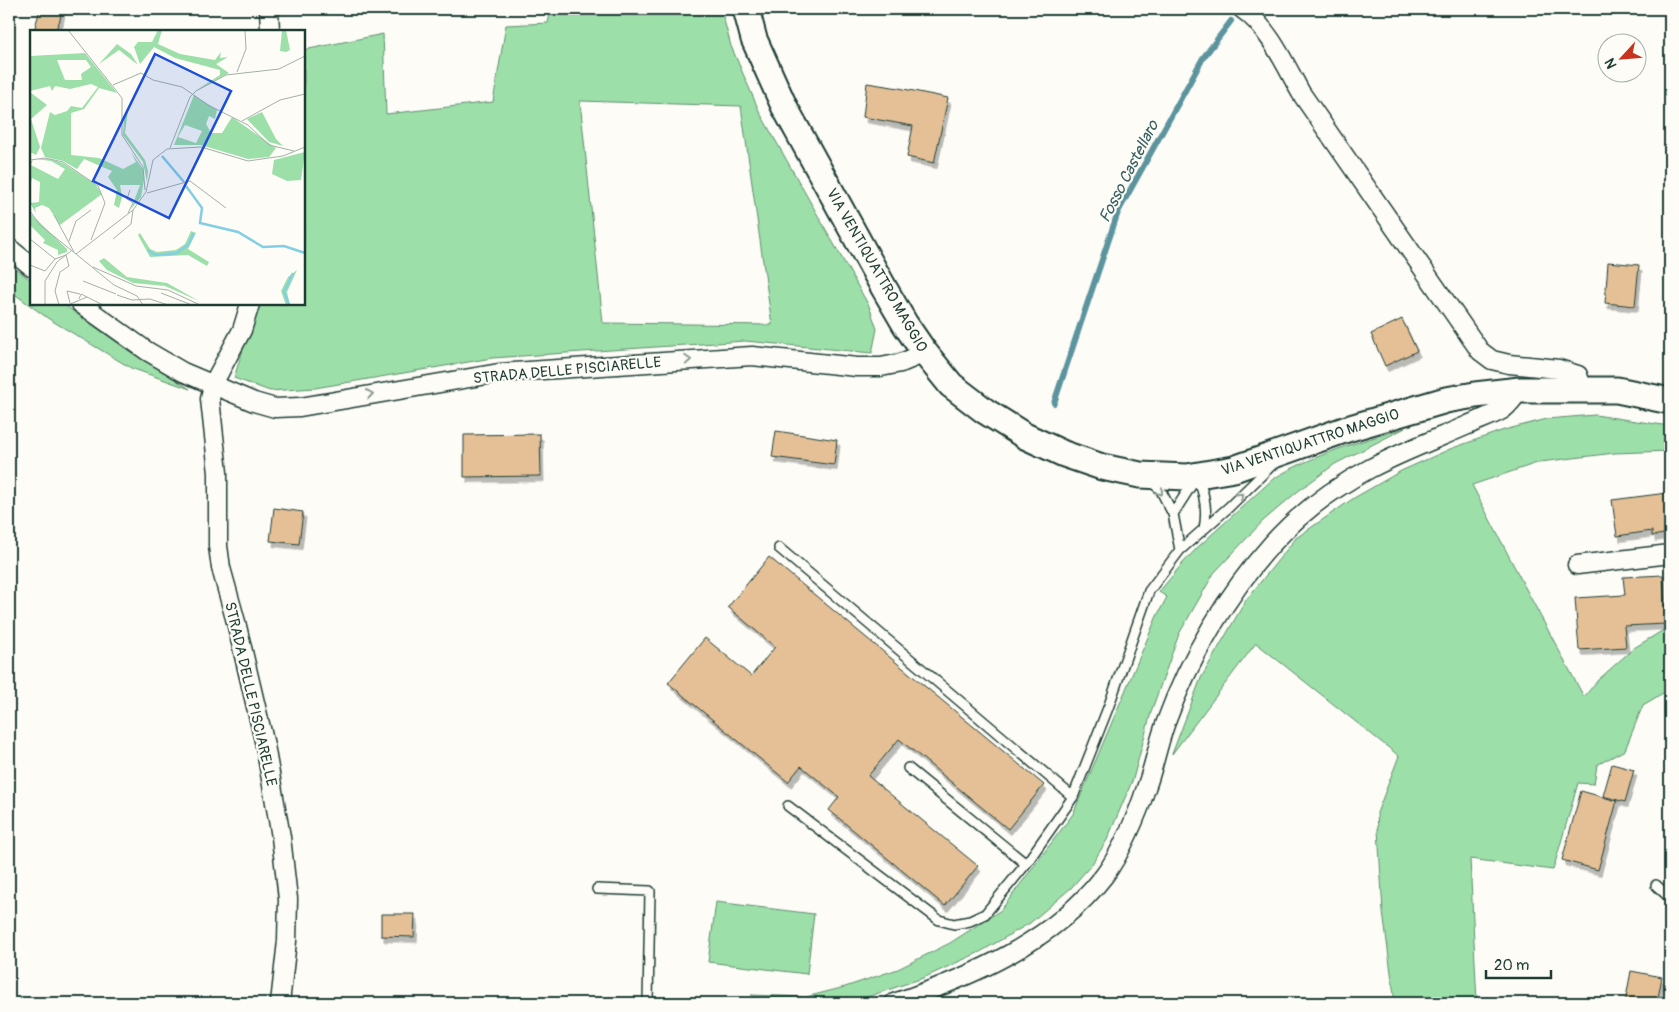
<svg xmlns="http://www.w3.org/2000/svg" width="1679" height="1012" font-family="Pangolin,sans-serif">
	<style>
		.green { fill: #9ddfa9; stroke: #5e8e6e; fill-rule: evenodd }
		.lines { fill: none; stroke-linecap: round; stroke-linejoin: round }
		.stream { stroke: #5c949e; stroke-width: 6 }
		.building { fill: #e5c096; stroke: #1f3d34; filter: url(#shadow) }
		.service-casing { stroke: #1f3d34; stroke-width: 12 }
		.minor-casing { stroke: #1f3d34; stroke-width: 21 }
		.secondary-casing { stroke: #1f3d34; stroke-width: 29 }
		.service { stroke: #fdfcf7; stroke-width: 9 }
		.minor { stroke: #fdfcf7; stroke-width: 18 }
		.secondary { stroke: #fdfcf7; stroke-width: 25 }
		.oneway { stroke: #8e9c96 }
		.labels { text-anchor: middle; stroke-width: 4.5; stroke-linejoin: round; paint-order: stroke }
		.street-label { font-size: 15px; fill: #1f3d34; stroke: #fdfcf7 }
		.water-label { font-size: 16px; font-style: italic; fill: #386160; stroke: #fdfcf7 }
		.inset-river { fill: none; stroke: #84cee4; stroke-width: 2.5 }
		.inset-road { fill: none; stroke: #a4b0a9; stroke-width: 1 }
		.view { fill: #1d4ed8; fill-opacity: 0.15; stroke: #1d4ed8; stroke-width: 2.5 }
		.inset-edge { fill: none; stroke: #1f3d34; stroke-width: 2.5 }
	</style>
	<defs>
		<filter id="shadow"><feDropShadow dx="3" dy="5.5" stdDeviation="0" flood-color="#0004"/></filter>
	</defs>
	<rect width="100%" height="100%" fill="#fdfcf7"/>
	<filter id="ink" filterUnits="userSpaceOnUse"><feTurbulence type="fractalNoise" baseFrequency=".02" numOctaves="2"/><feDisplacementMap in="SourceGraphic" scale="10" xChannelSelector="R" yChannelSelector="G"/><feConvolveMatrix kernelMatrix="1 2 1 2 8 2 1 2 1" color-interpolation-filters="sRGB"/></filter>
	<g filter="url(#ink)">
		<path class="green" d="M 551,9 L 721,9 L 731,46 L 760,113 L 869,306 L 877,329 L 872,353 L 745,341 L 492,358 L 315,388 L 270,391 L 234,378 L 257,304 L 304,304 L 304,50 L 383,34 L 386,114 L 493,102 L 506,25 L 548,23 ZM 580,101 L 741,106 L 772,325 L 603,323 Z
			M 9,264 L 31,280 L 31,304 L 63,304 L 128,350 L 190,389 L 131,368 L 49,319 L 9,290 Z
			M 1595,415 L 1670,426 L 1670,451 L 1615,453 L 1540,462 L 1472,485 L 1527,591 L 1584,697 L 1598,680 L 1634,648 L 1670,626 L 1670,689 L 1643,705 L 1625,750 L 1597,765 L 1594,784 L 1578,783 L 1553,870 L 1470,859 L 1477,1003 L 1395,1003 L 1383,912 L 1377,813 L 1399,756 L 1256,643 L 1172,754 L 1201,678 L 1246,600 L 1296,538 L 1354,498 L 1401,471 L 1450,449 L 1504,430 L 1547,419 Z
			M 1405,428 L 1335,464 L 1297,492 L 1263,521 L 1214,573 L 1179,634 L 1152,709 L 1133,779 L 1107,840 L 1092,864 L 1071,888 L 1030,923 L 980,952 L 923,978 L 867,997 L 830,1003 L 771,1003 L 751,995 L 806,997 L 845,987 L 898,969 L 950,943 L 1001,910 L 1073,814 L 1157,616 L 1167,597 L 1159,592 L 1182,564 L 1198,547 L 1273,479 C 1314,454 1359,442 1405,428 Z
			M 716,902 L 814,914 L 807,974 L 708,962 Z"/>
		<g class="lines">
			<path class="stream" d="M 1054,403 L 1118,212 L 1203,58 L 1231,21"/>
		</g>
		<path class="building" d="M 40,9 L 62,9 L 60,20 L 55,31 L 34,31 Z
			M 867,83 L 899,88 L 948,98 L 934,163 L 907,157 L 913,126 L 863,117 Z
			M 1608,262 L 1639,265 L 1635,306 L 1605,303 Z
			M 1402,319 L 1417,351 L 1385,366 L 1371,334 Z
			M 776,431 L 837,440 L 834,465 L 772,457 Z
			M 540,434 L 541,476 L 464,477 L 464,435 Z
			M 1667,493 L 1670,514 L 1670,533 L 1652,536 L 1652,531 L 1617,536 L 1612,500 Z
			M 274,508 L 303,512 L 299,544 L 270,541 Z
			M 769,557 L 1044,785 L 1008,829 L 899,739 L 868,776 L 978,866 L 945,906 L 829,810 L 839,797 L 801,766 L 788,782 L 668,683 L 705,638 L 751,676 L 775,647 L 728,607 Z
			M 1663,575 L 1666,624 L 1624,626 L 1626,647 L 1579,650 L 1575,598 L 1625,595 L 1623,577 Z
			M 1612,764 L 1634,770 L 1625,802 L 1603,796 Z
			M 1581,791 L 1617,801 L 1598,870 L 1562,860 Z
			M 381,914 L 415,914 L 414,937 L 381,936 Z
			M 1631,971 L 1662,977 L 1657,1003 L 1625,1003 Z"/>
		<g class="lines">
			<g class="service-casing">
				<path id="service" d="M 1197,476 C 1205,494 1208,510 1204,529
					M 1151,482 L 1160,489 L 1173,514 L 1180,550
					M 1173,514 L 1194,481
					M 779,548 L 1073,797
					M 908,768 L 1026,864
					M 788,806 L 939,920 L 954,924 L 970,921 L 985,914 L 1026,864 L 1073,797 L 1108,708 L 1149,591 L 1180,550 L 1229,507 L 1273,464
					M 1656,885 L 1670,898
					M 597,889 L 650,891 L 648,1003"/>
			</g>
			<g class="minor-casing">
				<path id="minor" d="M 269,9 L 270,31
					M 1242,9 C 1268,26 1286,66 1301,93 L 1480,351 L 1492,360 L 1509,364 L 1559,369 L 1578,375 L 1583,390
					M 9,248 L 31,266
					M 81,304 L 147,351 L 183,372 L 254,402 L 275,408 L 300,407 L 499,373 L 752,356 L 857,367 L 881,367 L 901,363 L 925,353
					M 250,304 L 242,330 L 213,384 L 210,399 L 218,473 L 218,546 L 221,568 L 236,622 L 265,745 L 281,837 L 288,899 L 287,941 L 280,1003
					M 1577,565 L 1670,554
					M 894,1003 C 971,977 1053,942 1104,876 C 1120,855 1138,814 1146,788 C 1154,767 1158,743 1166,722 C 1189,659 1227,594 1272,544 C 1299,514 1335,487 1371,468 C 1402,452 1436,439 1468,425 C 1479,420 1491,416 1502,410 C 1509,406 1515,396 1520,390"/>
			</g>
			<g class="secondary-casing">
				<path id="secondary" d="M 746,9 L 754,39 L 784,106 L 884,288 L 905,324 L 925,353 L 951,385 L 985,411 L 1025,436 L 1064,454 L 1102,467 L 1140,475 L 1187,477 L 1234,469 L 1347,429 L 1446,400 L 1475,395 L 1520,390 L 1617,390 L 1670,401"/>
			</g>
			<use href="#service" class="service"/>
			<use href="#minor" class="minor"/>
			<use href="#secondary" class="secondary"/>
		</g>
		<defs><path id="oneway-chevron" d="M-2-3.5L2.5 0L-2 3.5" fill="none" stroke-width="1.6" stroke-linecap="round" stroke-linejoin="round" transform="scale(1.25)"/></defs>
		<g class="oneway">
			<use href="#oneway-chevron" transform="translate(688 360) rotate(-4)"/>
			<use href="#oneway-chevron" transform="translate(370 394) rotate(-9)"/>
			<use href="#oneway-chevron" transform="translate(1160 492) rotate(52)"/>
			<use href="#oneway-chevron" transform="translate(1240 496) rotate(-44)"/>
		</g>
	</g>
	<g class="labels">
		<g class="street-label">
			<text transform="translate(877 270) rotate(60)" y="5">VIA VENTIQUATTRO MAGGIO</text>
			<text transform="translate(567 370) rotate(-5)" y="5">STRADA DELLE PISCIARELLE</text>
			<text transform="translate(1310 442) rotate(-18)" y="5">VIA VENTIQUATTRO MAGGIO</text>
			<text transform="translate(251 694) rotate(77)" y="5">STRADA DELLE PISCIARELLE</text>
		</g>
		<g class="water-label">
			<text transform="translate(1128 171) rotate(-63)" y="6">Fosso Castellaro</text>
		</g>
	</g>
	<g transform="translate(30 30)">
		<rect width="275" height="275" fill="#fdfcf7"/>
		<path d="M 128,0 L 132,0 L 128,14 L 150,24 L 185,30 L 191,22 L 190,28 L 198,27 L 186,34 L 199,43 L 165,61 L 190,45 L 190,40 L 145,28 L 124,17 L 110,34 L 104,17 L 108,12 L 122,12 ZM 252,0 L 256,0 L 260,20 L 256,22 L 250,21 ZM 87,14 L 101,24 L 108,35 L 89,20 L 69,34 ZM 55,23 L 87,63 L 69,58 L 54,79 L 41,83 L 41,125 L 69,128 L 93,139 L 106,132 L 101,122 L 113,139 L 114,150 L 111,167 L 101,179 L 110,155 L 90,155 L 92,167 L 89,178 L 84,175 L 87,160 L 78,147 L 82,141 L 54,129 L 47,139 L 33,131 L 15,127 L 11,118 L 20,82 L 25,85 L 37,81 L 41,76 L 52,78 L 68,57 L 61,54 L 40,59 L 25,56 L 22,61 L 20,56 L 0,61 L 0,26 ZM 27,30 L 56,30 L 61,37 L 51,44 L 52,50 L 35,50 ZM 0,62 L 17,75 L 1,89 L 10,117 L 6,125 L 0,122 ZM 164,65 L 187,80 L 185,89 L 179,86 L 176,94 L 181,103 L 192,103 L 202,87 L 246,118 L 239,127 L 218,129 L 171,115 L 144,115 ZM 155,95 L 172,101 L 166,113 L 148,107 ZM 98,81 L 95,103 L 115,130 L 118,141 L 117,152 L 113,132 L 93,105 L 94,90 ZM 232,82 L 246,109 L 253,116 L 239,112 L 217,89 ZM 275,122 L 271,150 L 257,151 L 242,144 L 244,130 ZM 6,129 L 20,129 L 33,133 L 65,154 L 72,164 L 30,195 L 19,178 L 12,175 L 5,178 L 6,183 L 0,173 L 9,172 L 10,152 L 2,148 L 1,153 L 0,132 L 3,130 L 1,135 L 28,149 L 35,139 L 21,131 ZM 0,183 L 37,219 L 37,222 L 28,225 L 28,220 L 13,213 L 15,210 L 0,195 ZM 161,201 L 166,203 L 158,219 L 179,232 L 177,236 L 158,225 L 120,227 L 108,205 L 110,203 L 120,219 L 127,222 L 146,220 L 155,214 ZM 74,228 L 97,247 L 137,253 L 169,271 L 135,256 L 103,253 L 77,240 L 69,231 ZM 267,240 L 257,262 L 260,275 L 256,275 L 251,261 L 258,247 Z" fill="#9ddfa9" fill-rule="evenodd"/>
		<path class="inset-river" d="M 132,126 L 154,152M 156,156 L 172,178 L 170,193 L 208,202 L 233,217 L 254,216 L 275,223M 118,220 L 125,225 L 147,223 L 158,215 L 164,203M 259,275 L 254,262 L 263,243"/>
		<path class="inset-road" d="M 38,0 L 92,68 L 92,105 L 113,137 L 115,160M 207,42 L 216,19 L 215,0M 83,55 L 111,43 L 123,50 L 152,57 L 178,75 L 218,95 L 239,115 L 264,121M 212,91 L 250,70 L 275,64M 140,118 L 160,67 L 166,61 L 196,45 L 249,39 L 275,26M 0,130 L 15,128 L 33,132 L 68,156 L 75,173 L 61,210M 0,155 L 0,172M 117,163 L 160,151 L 196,178M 0,181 L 10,195 L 46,224 L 103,180 L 116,162 L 123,130 L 137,119 L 171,117 L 218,131 L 253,126 L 275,117M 98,183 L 103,173 L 97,169 L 100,160M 24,185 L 44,222M 0,209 L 25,229M 83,209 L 101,194 L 103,180M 39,211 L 46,191 L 61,180M 46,224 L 84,255 L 107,266 L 113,275M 0,235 L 15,241 L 25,229 L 36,225 L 39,236 L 30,242 L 25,261 L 29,275M 63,237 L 106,256 L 138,260 L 170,275M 53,251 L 86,264M 131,263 L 162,275M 87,265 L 102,270 L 120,269 L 138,275M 57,267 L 73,275M 40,273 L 37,261 L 50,264M 15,275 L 15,251 L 27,232 L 41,221M 38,275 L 57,267 L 51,264 L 49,269"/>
		<path class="view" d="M 125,24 L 201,61 L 139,188 L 63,151 Z"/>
		<rect width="275" height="275" class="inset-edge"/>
	</g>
	<rect width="1679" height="1012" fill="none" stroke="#fdfcf7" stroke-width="30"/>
	<rect x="15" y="15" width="1649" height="982" fill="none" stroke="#1f3d34" stroke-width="2" filter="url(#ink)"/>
	<g transform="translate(1622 58) rotate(244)"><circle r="24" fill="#fdfcf7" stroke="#a4b0a9"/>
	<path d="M0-4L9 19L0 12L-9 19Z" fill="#c8321e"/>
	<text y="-8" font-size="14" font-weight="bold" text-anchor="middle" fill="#1f3d34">N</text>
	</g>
	<path d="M1486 970v8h65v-8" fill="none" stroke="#1f3d34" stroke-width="2.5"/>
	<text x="1494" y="970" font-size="15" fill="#1f3d34" stroke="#fdfcf7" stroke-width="4" paint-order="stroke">20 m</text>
</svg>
